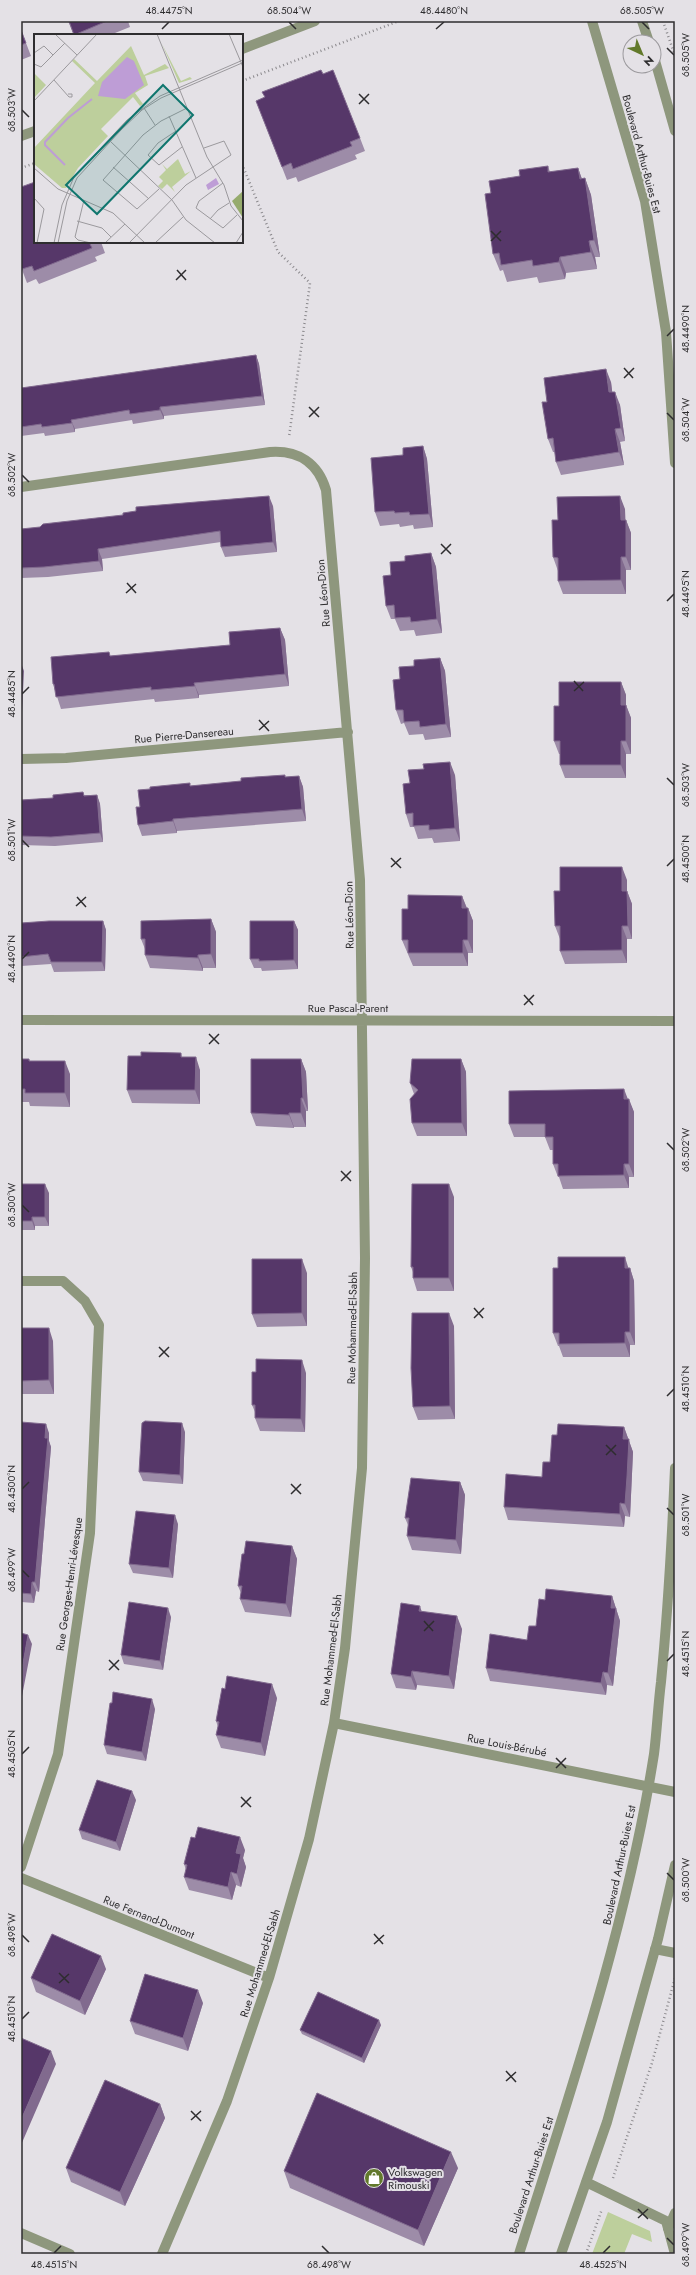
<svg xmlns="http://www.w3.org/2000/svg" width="696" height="2275" font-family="Jost,sans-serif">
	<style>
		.green { fill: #bdcf9c }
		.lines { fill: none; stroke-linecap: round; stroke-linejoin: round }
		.path { stroke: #8b898d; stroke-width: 2.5; stroke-dasharray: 1 3; stroke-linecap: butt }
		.minor { stroke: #8e977d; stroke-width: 10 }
		.wall { fill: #9d8ca8 }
		.shaded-wall { fill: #816a8e }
		.building { fill: #563769; stroke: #816a8e }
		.ticks { fill: none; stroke: #2e2d2f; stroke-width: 1.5 }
		.labels { text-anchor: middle; stroke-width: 4; stroke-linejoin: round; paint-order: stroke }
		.street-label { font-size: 11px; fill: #2e2d2f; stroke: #e4e1e6 }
		.poi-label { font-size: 11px; fill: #2e2d2f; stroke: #e4e1e6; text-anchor: start }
		.inset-river { fill: none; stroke: #be9dd6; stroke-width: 2 }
		.inset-road { fill: none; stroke: #9b999d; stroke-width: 1 }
		.view { fill: #0f766e; fill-opacity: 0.15; stroke: #0f766e; stroke-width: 2 }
		.inset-edge { fill: none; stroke: #2e2d2f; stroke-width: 2 }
		.neatline { fill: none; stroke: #2e2d2f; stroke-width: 1.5 }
		.ticks-label { font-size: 10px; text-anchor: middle; fill: #2e2d2f }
	</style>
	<rect width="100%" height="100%" fill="#e4e1e6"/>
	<path class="green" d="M 608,2212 L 650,2231 L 652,2242 L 632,2234 L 624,2254 L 592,2254 Z"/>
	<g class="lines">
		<path class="path" d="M 663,21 L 675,56
			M 242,81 L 399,21
			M 242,164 L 278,252 L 310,283 L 289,437
			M 21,168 L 35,163
			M 613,2178 L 652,2063 L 675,1978
			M 586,2254 L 602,2209"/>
		<path class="minor" d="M 592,21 L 645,201 L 666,332 L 675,463
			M 642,21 L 649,42
			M 242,49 L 315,21
			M 654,57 L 675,131
			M 21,136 L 35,131
			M 21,487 L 270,452 C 298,450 318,463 326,490 L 360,880 L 365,1258 L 362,1468 L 345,1648 L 334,1723 L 309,1839 L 269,1978 L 227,2101 L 162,2254
			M 21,759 L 66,758 L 348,732
			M 21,1020 L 675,1021
			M 21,1281 L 63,1281 L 85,1301 L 99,1325 L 90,1533 L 58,1754 L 21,1867
			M 334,1723 L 675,1792
			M 21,1878 L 269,1978
			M 655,1949 L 675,1953
			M 586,2182 L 666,2221 L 675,2254
			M 668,2229 L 675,2213
			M 21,2233 L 70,2254
			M 519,2254 C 571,2090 627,1925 654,1754 C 657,1730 658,1706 661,1682 C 668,1610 672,1539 675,1468
			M 561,2254 L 607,2122 L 658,1939 L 675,1865"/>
	</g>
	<path class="wall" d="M 68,21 L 128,21 L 130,27 L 110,35 L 74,35 Z
		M 21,30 L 31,56 L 21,60 Z
		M 323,74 L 360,138 L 365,151 L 355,155 L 357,159 L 298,182 L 296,177 L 287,180 L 256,101 Z
		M 548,166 L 550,172 L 578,168 L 582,179 L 585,178 L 591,195 L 600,257 L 595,257 L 597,269 L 566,273 L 565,279 L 539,283 L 537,277 L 507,282 L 503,270 L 500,271 L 493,254 L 491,193 L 520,176 Z
		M 21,187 L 35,242 L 101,242 L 105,253 L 95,257 L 97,261 L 39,284 L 36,279 L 27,283 L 21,267 Z
		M 256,355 L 259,364 L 265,405 L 164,416 L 164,419 L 133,424 L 132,420 L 75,429 L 75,432 L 45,436 L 44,433 L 21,436 L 21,388 Z
		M 611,382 L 612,392 L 620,405 L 625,441 L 620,442 L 624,465 L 561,475 L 556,462 L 555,452 L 553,452 L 548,439 L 547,402 Z
		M 423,446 L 427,459 L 433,527 L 414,529 L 413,525 L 400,527 L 399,524 L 380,526 L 375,512 L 403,455 Z
		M 273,506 L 277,552 L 225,557 L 221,547 L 221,542 L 102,559 L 103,571 L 48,577 L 21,578 L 21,529 Z
		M 625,509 L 625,520 L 626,520 L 631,533 L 631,570 L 626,570 L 626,594 L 563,594 L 558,581 L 558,571 L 553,557 L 558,520 Z
		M 431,553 L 436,567 L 442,633 L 416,636 L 414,630 L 400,631 L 395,619 L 391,619 L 386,606 L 391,575 L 405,561 Z
		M 280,628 L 285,640 L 289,686 L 199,695 L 199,698 L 155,702 L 154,699 L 61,709 L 53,684 L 111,656 L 230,645 Z
		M 440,658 L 445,671 L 451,737 L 425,740 L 423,734 L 409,735 L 404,723 L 401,724 L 396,710 L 400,679 L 414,666 Z
		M 621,682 L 626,695 L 626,705 L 631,718 L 631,754 L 626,754 L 626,778 L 565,778 L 560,765 L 560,754 L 559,754 L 554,741 L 559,706 Z
		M 455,775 L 460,841 L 434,843 L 432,838 L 418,839 L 414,827 L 410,827 L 406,814 L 410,783 Z
		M 299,776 L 303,787 L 306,821 L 177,831 L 177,833 L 142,836 L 138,825 L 140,807 L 150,789 L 190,783 L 190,786 Z
		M 83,792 L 84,795 L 97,795 L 100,804 L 103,842 L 55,846 L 21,845 L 21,800 L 53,798 Z
		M 627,880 L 627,891 L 632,904 L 632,939 L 627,939 L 627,963 L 565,964 L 560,951 L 560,939 L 555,926 L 560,891 Z
		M 462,896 L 467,908 L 468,908 L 473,921 L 473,953 L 468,953 L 468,966 L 413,966 L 402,940 L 408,909 Z
		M 211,919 L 216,932 L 216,968 L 203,968 L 203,971 L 150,968 L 145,955 L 145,949 L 141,939 Z
		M 103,921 L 106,930 L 105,971 L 54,972 L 51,964 L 21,966 L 21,923 Z
		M 294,921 L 298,930 L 298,969 L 262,971 L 261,968 L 254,968 L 250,959 Z
		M 181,1053 L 182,1057 L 200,1070 L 200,1104 L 132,1103 L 127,1090 L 141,1056 Z
		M 21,1059 L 29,1059 L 30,1061 L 70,1074 L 70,1107 L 30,1106 L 29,1102 L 21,1102 Z
		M 301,1059 L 306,1072 L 308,1111 L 306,1111 L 306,1127 L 294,1127 L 294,1128 L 256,1126 L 251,1113 Z
		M 461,1059 L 466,1072 L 467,1136 L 417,1136 L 412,1123 L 414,1094 L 410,1083 Z
		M 628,1099 L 634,1112 L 634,1177 L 629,1177 L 629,1188 L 563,1189 L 559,1177 L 558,1177 L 553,1164 L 553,1150 L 550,1150 L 545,1137 L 514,1137 L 509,1124 Z
		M 21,1184 L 49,1193 L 49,1226 L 35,1226 L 35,1230 L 21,1230 Z
		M 454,1197 L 454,1291 L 417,1291 L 413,1278 L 413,1272 L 411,1267 Z
		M 629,1268 L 630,1268 L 634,1281 L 635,1345 L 630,1345 L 630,1357 L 563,1357 L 559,1346 L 558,1346 L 553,1333 Z
		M 307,1273 L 307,1326 L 257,1327 L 252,1314 Z
		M 454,1326 L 455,1419 L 418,1420 L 413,1407 Z
		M 21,1328 L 53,1341 L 54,1394 L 21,1394 Z
		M 306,1373 L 305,1432 L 260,1431 L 255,1418 L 255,1412 L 252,1405 Z
		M 21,1422 L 49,1433 L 49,1441 L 51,1447 L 39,1592 L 36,1591 L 34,1603 L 21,1602 Z
		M 624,1427 L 633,1452 L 630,1517 L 625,1516 L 624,1527 L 508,1520 L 504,1507 L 542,1477 L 550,1462 L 557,1435 Z
		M 185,1432 L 183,1484 L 143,1481 L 139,1472 Z
		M 460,1482 L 465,1495 L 461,1554 L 412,1550 L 407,1536 L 408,1525 L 405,1518 Z
		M 178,1524 L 173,1578 L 133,1573 L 129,1564 Z
		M 292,1546 L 297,1559 L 291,1617 L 245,1612 L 240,1599 L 241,1593 L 238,1586 L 244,1554 Z
		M 612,1596 L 620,1621 L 613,1686 L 607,1685 L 606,1695 L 490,1681 L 486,1668 L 527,1640 L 536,1626 L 545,1600 Z
		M 422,1612 L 462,1629 L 454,1689 L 417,1685 L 416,1690 L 396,1688 L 391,1674 Z
		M 171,1617 L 163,1670 L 124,1664 L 121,1655 Z
		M 277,1698 L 265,1756 L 221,1748 L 216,1735 L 218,1727 L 216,1721 Z
		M 155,1709 L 146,1761 L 107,1754 L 104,1745 Z
		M 136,1800 L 120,1851 L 82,1839 L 79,1830 Z
		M 245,1850 L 243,1858 L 246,1867 L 241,1887 L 236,1885 L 232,1900 L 189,1890 L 184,1877 L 186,1870 L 184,1864 Z
		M 106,1969 L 85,2015 L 36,1992 L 31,1978 Z
		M 203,2003 L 188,2051 L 135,2034 L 130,2021 Z
		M 381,2025 L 364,2063 L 302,2034 L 300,2030 Z
		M 160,2104 L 165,2118 L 125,2206 L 71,2182 L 66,2168 Z
		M 458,2168 L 424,2246 L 290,2188 L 284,2171 Z"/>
	<path class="shaded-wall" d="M 578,168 L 584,185 L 580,179 Z
		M 585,178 L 591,195 L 600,257 L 594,240 Z
		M 589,241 L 595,257 L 597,269 L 591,252 Z
		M 560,257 L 566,273 L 565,279 L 559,262 Z
		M 256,355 L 259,364 L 265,405 L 262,396 Z
		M 606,369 L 611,382 L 614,406 L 609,392 Z
		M 615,392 L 620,405 L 625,441 L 621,428 Z
		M 160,407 L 164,416 L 164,419 L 160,410 Z
		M 71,420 L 75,429 L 75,432 Z
		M 615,429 L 620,442 L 624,465 L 619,452 Z
		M 423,446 L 427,459 L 433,527 L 429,514 Z
		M 269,496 L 273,506 L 277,552 L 273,542 Z
		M 620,496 L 625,509 L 626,534 L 621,520 Z
		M 626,520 L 631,533 L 631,570 L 626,557 Z
		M 98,549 L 102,559 L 103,571 L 99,561 Z
		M 431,553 L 436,567 L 442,633 L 437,619 Z
		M 621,557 L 626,570 L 626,594 L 621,580 Z
		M 280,628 L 285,640 L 289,686 L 285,674 Z
		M 440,658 L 445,671 L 451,737 L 446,724 Z
		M 21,663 L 24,671 L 22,712 L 21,708 Z
		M 621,682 L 626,695 L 626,718 L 621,705 Z
		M 194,683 L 199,695 L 199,698 Z
		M 626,705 L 631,718 L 631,754 L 626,741 Z
		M 621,741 L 626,754 L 626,778 L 621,765 Z
		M 450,762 L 455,775 L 460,841 L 455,828 Z
		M 299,776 L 303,787 L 306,821 L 302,809 Z
		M 97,795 L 100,804 L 103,842 L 100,833 Z
		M 173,819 L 177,831 L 177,833 L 173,821 Z
		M 622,867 L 627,880 L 627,904 L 622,891 Z
		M 627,891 L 632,904 L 632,939 L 628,926 Z
		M 462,896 L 467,909 L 462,908 Z
		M 468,908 L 473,921 L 473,953 L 468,940 Z
		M 211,919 L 216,932 L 216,968 L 211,954 Z
		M 103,921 L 106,930 L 105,971 L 102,962 Z
		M 294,921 L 298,930 L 298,969 L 294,960 Z
		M 622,926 L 627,939 L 627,963 L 622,950 Z
		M 463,940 L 468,953 L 468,966 L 463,953 Z
		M 198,955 L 203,968 L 203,971 L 198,958 Z
		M 196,1057 L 200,1070 L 200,1104 L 195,1090 Z
		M 301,1059 L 306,1072 L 308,1111 L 303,1098 Z
		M 461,1059 L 466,1072 L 467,1136 L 462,1123 Z
		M 65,1061 L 70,1074 L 70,1107 L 65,1093 Z
		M 624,1089 L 629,1102 L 624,1099 Z
		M 301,1098 L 306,1111 L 306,1127 L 301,1113 Z
		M 629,1099 L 634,1112 L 634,1177 L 629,1164 Z
		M 289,1113 L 294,1127 L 294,1128 L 289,1115 Z
		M 624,1164 L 629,1177 L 629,1188 L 624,1175 Z
		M 45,1184 L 49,1193 L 49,1226 L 45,1217 Z
		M 449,1184 L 454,1197 L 454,1291 L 449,1278 Z
		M 32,1217 L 35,1226 L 35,1230 L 32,1221 Z
		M 625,1257 L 629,1270 L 625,1268 Z
		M 302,1259 L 307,1273 L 307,1326 L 302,1313 Z
		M 630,1268 L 634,1281 L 635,1345 L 630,1332 Z
		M 449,1313 L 454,1326 L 455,1419 L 450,1406 Z
		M 49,1328 L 53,1341 L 54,1394 L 49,1380 Z
		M 625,1332 L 630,1345 L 630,1357 L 625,1343 Z
		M 302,1360 L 306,1373 L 305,1432 L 301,1419 Z
		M 182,1423 L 185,1432 L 183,1484 L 180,1475 Z
		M 46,1424 L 49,1433 L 49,1441 L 51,1447 L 39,1592 L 35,1582 Z
		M 624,1427 L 633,1452 L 630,1517 L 625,1504 L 623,1439 Z
		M 460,1482 L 465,1495 L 461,1554 L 456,1540 Z
		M 620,1503 L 625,1516 L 624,1527 L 620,1514 Z
		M 175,1515 L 178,1524 L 173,1578 L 169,1568 Z
		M 292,1546 L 297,1559 L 291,1617 L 286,1604 Z
		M 32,1582 L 36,1591 L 34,1603 L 31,1594 Z
		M 612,1596 L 620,1621 L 613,1686 L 608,1673 L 611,1608 Z
		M 420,1606 L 424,1619 L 419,1611 Z
		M 168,1608 L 171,1617 L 163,1670 L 160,1661 Z
		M 457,1616 L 462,1629 L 454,1689 L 449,1676 Z
		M 28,1635 L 32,1644 L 22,1696 L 21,1693 L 21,1675 Z
		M 412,1671 L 417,1685 L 416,1690 L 411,1677 Z
		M 603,1672 L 607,1685 L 606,1695 L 601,1683 Z
		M 272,1684 L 277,1698 L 265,1756 L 261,1743 Z
		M 152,1699 L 155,1709 L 146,1761 L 142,1752 Z
		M 132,1791 L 136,1800 L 120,1851 L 116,1842 Z
		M 240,1837 L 245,1850 L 243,1858 L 246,1867 L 241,1887 L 237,1874 L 236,1853 Z
		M 231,1872 L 236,1885 L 232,1900 L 228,1887 Z
		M 101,1956 L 106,1969 L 85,2015 L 80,2001 Z
		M 198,1990 L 203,2003 L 188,2051 L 183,2038 Z
		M 379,2020 L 381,2025 L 364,2063 L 362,2058 Z
		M 51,2051 L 56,2064 L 21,2145 L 21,2120 Z
		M 160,2104 L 165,2118 L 125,2206 L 120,2192 Z
		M 451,2152 L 458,2168 L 424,2246 L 418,2230 Z"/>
	<path class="building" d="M 69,21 L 107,21 L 74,35 Z
		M 21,30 L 26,43 L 21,45 Z
		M 321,70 L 323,74 L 333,70 L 360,138 L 350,142 L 352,146 L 293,169 L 291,163 L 282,167 L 256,101 L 265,97 L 262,92 Z
		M 548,166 L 548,172 L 578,168 L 580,179 L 585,178 L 594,240 L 589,241 L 591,252 L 560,257 L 559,262 L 533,266 L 532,260 L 501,265 L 499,253 L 493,254 L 485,194 L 491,193 L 489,181 L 520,176 L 519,170 Z
		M 35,182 L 35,242 L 94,242 L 90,244 L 92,248 L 34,271 L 32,266 L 22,269 L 21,266 L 21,187 Z
		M 256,355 L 262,396 L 160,407 L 160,410 L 130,414 L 129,410 L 71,420 L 72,423 L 42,427 L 41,424 L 21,427 L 21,388 Z
		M 606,369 L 609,392 L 615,392 L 621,428 L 615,429 L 619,452 L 556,462 L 553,438 L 548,439 L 542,402 L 547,402 L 544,378 Z
		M 423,446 L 429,514 L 410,515 L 409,512 L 395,513 L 394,511 L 375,512 L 371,458 L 403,455 L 403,448 Z
		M 269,496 L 273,542 L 221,547 L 220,531 L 98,549 L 99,561 L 44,567 L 21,568 L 21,529 L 40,527 L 43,524 L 123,515 L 123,513 L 136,511 L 136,507 Z
		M 620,496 L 621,520 L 626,520 L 626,557 L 621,557 L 621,580 L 558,581 L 558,558 L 553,557 L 552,520 L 558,520 L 557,497 Z
		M 431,553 L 437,619 L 411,622 L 410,617 L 395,618 L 394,605 L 386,606 L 383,576 L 391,575 L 390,562 L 405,561 L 405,556 Z
		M 280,628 L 285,674 L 194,683 L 195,686 L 151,690 L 151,687 L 56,697 L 54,684 L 53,684 L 51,657 L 109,652 L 110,656 L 230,645 L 229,632 Z
		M 440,658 L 446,724 L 420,727 L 419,721 L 404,722 L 403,710 L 396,710 L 393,680 L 400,679 L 399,667 L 414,666 L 414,660 Z
		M 559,682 L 621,682 L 621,705 L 626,705 L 626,741 L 621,741 L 621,765 L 560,765 L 560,741 L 554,741 L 554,706 L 559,706 Z
		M 450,762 L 455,828 L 429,830 L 429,825 L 413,826 L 413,813 L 406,814 L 403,784 L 410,783 L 408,770 L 424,769 L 423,764 Z
		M 285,775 L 285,777 L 299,776 L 302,809 L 173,819 L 173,821 L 138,825 L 136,807 L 140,807 L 138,790 L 150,789 L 150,787 L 190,783 L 190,786 L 241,781 L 241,778 Z
		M 83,792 L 84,796 L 97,795 L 100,833 L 51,837 L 21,836 L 21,800 L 53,798 L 53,795 Z
		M 560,867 L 622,867 L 622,891 L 627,891 L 628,926 L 622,926 L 622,950 L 560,951 L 560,926 L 555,926 L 554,891 L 560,891 Z
		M 408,895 L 462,896 L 462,908 L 468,908 L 468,940 L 463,940 L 463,953 L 408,953 L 408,940 L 402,940 L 402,909 L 408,909 Z
		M 211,919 L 211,954 L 198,955 L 198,958 L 145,955 L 145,939 L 141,939 L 141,921 Z
		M 49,921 L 103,921 L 102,962 L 51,962 L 48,954 L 21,957 L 21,923 Z
		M 250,921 L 294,921 L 294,960 L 259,961 L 259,959 L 250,959 Z
		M 141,1052 L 181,1053 L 181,1057 L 196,1057 L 195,1090 L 127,1090 L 128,1056 L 141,1056 Z
		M 21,1059 L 29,1059 L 29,1061 L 65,1061 L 65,1093 L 25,1093 L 25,1089 L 21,1089 Z
		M 251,1059 L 301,1059 L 303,1098 L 301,1098 L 301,1113 L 289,1113 L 289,1115 L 251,1113 Z
		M 412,1059 L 461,1059 L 462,1123 L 412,1123 L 410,1099 L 418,1090 L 410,1083 Z
		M 624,1089 L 624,1099 L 629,1099 L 629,1164 L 624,1164 L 624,1175 L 558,1176 L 558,1164 L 553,1164 L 553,1137 L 545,1137 L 545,1124 L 509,1124 L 509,1091 Z
		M 21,1184 L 45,1184 L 45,1217 L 32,1217 L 32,1221 L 21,1221 Z
		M 412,1184 L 449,1184 L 449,1278 L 413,1278 L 413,1267 L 411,1267 Z
		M 558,1257 L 625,1257 L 625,1268 L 630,1268 L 630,1332 L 625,1332 L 625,1343 L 559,1344 L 559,1333 L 553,1333 L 553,1268 L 558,1268 Z
		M 252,1259 L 302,1259 L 302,1313 L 252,1314 Z
		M 412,1313 L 449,1313 L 450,1406 L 413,1407 L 411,1368 Z
		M 21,1328 L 49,1328 L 49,1380 L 21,1381 Z
		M 256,1359 L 302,1360 L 301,1419 L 255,1418 L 255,1405 L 252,1405 L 252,1372 L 256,1372 Z
		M 145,1421 L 182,1423 L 180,1475 L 139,1472 L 142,1423 Z
		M 21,1422 L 46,1424 L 45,1438 L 48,1438 L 35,1582 L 32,1582 L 31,1594 L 21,1593 Z
		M 558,1424 L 624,1427 L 623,1439 L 629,1439 L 627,1477 L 625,1504 L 620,1503 L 620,1514 L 504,1507 L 506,1474 L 542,1477 L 543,1462 L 550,1462 L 552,1435 L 557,1435 Z
		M 411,1478 L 460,1482 L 456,1540 L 407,1536 L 409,1518 L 405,1518 Z
		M 136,1511 L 175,1515 L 169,1568 L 129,1564 Z
		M 246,1541 L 292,1546 L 286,1604 L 240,1599 L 242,1586 L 238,1586 L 242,1554 L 244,1554 Z
		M 546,1589 L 612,1596 L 611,1608 L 616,1608 L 608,1673 L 603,1672 L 601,1683 L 486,1668 L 490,1634 L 527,1640 L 529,1626 L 536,1626 L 539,1599 L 545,1600 Z
		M 129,1602 L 168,1608 L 160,1661 L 121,1655 Z
		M 401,1603 L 420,1606 L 419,1611 L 457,1616 L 449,1676 L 412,1671 L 411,1677 L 391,1674 Z
		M 21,1633 L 28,1635 L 21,1675 Z
		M 227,1676 L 272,1684 L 261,1743 L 216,1735 L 219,1722 L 216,1721 L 222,1688 L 225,1689 Z
		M 113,1692 L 152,1699 L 142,1752 L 104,1745 L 110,1703 L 112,1703 Z
		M 97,1780 L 132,1791 L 116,1842 L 79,1830 Z
		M 198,1827 L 240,1837 L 236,1853 L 241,1854 L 237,1874 L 231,1872 L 228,1887 L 184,1877 L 187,1865 L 184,1864 L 191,1837 L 195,1838 Z
		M 52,1934 L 101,1956 L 80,2001 L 31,1978 Z
		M 145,1974 L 198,1990 L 183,2038 L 130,2021 Z
		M 318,1992 L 379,2020 L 362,2058 L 300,2030 Z
		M 21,2038 L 51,2051 L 21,2120 Z
		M 105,2080 L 160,2104 L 120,2192 L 66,2168 Z
		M 317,2093 L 451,2152 L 418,2230 L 284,2171 Z"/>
	<path class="ticks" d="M 289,22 L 296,29M 642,22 L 649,29M 162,29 L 169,22M 436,29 L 444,22M 667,48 L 674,55M 359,94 L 369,104M 359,104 L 369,94M 22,110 L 29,117M 491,231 L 501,241M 491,241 L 501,231M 177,270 L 186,280M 176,280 L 186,270M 667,336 L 674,329M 624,368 L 633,378M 624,378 L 634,368M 309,407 L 319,417M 667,413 L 674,420M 309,417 L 319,407M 22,475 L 29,482M 441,544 L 451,554M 441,554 L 451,544M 127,583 L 136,593M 126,593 L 136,584M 667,601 L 674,594M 574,681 L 583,691M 574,691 L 584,682M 22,694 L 29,687M 259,720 L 269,731M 259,730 L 269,721M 667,778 L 674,785M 22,840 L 29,847M 391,858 L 401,868M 667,866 L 674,859M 391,867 L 401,858M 77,897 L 86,907M 76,906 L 86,897M 22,959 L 29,952M 524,995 L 533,1005M 524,1005 L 534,995M 209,1034 L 219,1044M 209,1044 L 219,1034M 667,1143 L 674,1150M 341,1171 L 351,1181M 341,1181 L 351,1171M 22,1205 L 29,1212M 474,1308 L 483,1318M 474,1318 L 484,1308M 159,1347 L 169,1357M 159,1357 L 169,1347M 667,1396 L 674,1389M 606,1445 L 616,1455M 606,1455 L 616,1445M 291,1484 L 301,1494M 22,1489 L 29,1482M 291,1494 L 301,1484M 667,1508 L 674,1515M 22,1570 L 29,1577M 424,1621 L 433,1631M 424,1631 L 434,1621M 109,1660 L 119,1670M 667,1661 L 674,1654M 109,1670 L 119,1660M 22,1754 L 29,1747M 556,1758 L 566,1768M 556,1768 L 566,1758M 241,1797 L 251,1807M 241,1807 L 251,1797M 667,1873 L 674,1880M 374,1934 L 383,1944M 22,1935 L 29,1942M 374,1944 L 384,1935M 59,1973 L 69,1983M 59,1983 L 69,1974M 22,2019 L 29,2012M 506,2071 L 516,2082M 506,2081 L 516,2072M 191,2111 L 201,2121M 191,2120 L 201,2111M 638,2209 L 648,2219M 638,2218 L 648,2209M 667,2238 L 674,2245M 322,2246 L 329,2253M 54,2253 L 61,2246M 603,2253 L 610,2246"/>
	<defs>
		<g id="shop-disc" transform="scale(1)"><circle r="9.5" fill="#62792b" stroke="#e4e1e6"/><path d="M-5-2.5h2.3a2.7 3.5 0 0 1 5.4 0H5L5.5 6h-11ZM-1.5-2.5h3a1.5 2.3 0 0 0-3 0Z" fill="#fff"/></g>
	</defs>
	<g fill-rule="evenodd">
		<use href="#shop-disc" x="374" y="2178"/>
	</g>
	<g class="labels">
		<g class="street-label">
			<text transform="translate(642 154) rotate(75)" y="4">Boulevard Arthur-Buies Est</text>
			<text transform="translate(323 593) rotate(-95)" y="4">Rue Léon-Dion</text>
			<text transform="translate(184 735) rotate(-5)" y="4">Rue Pierre-Dansereau</text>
			<text transform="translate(349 915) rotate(-91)" y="4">Rue Léon-Dion</text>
			<text x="348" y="1012">Rue Pascal-Parent</text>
			<text transform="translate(352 1328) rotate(-89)" y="4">Rue Mohammed-El-Sabh</text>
			<text transform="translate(69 1584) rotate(-82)" y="4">Rue Georges-Henri-Lévesque</text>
			<text transform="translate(331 1650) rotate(-83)" y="4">Rue Mohammed-El-Sabh</text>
			<text transform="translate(507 1745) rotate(11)" y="4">Rue Louis-Bérubé</text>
			<text transform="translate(619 1865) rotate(-78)" y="4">Boulevard Arthur-Buies Est</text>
			<text transform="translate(149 1917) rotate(22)" y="4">Rue Fernand-Dumont</text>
			<text transform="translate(260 1963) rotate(-73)" y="4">Rue Mohammed-El-Sabh</text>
			<text transform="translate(531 2175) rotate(-72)" y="4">Boulevard Arthur-Buies Est</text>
		</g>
		<g class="poi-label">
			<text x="388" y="2176">Volkswagen<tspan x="388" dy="13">Rimouski</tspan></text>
		</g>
	</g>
	<g transform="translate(34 34)">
		<rect width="209" height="209" fill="#e4e1e6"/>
		<path d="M 128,10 L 147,47 L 156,43 L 158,45 L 145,49 ZM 97,12 L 110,41 L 131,30 L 135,34 L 111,42 L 114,51 L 101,59 L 109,70 L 106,72 L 99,63 L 67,95 L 74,102 L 44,134 L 32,154 L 28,154 L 0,130 L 0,114 L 61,49 L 38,27 L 40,25 L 63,47 ZM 0,39 L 12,51 L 0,64 ZM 144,125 L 151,140 L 157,137 L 138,153 L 141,158 L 133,150 L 128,155 L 124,152 L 129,147 L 125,143 L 132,136 L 128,130 L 133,135 Z" fill="#bdcf9c"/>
		<path d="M 209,157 L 209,184 L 198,167 Z" fill="#96ab6d"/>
		<path d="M 93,23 L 100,27 L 110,51 L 91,65 L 64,62 L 68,48 ZM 182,144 L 185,150 L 174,156 L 172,151 Z" fill="#be9dd6"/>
		<path class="inset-river" d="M 31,131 L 11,111 L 11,108 L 34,84 L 58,65"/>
		<path class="inset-road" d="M 21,0 L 43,21M 123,0 L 173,123 L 190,151 L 197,172 L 209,187M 195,0 L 209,33M 0,19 L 10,12 L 19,21M 0,30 L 7,33 L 31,9M 20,46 L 35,63 L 38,63 L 38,60 L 34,60M 0,67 L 63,0M 110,74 L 121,91M 135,82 L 162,144M 142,97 L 124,109 L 114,121 L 125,131 L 148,113M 76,107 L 138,166 L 152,186 L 181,209M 79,133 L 115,165M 0,134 L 24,155 L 79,179 L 111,209M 189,149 L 165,167 L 162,174 L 189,194 L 203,181M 125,155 L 103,175 L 69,146 L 109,101 L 127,87 L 153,74M 0,164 L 10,175 L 3,209M 50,166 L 41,203 L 44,206 L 57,209M 176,185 L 184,176 L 195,169M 43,187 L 68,194 L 77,203M 20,209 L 28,171 L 40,143 L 93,86 L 126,62 L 209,26M 24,209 L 33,167 L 43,144 L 87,96 L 108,76 L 127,64 L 208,29M 71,209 L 91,190M 95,209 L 152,151 L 197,121 L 190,107 L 170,114M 121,209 L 149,183M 202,209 L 209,198"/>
		<path class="view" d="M 129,51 L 159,81 L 63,180 L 32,151 Z"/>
		<rect width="209" height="209" class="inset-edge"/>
	</g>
	<rect width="696" height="2275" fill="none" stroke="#e4e1e6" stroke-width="44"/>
	<g transform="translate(642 54) rotate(136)"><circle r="19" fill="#e4e1e6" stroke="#9b999d"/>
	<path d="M0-3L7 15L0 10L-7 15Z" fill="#62792b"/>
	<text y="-6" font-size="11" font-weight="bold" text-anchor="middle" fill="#2e2d2f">N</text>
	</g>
	<rect x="22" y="22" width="652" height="2231" class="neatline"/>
	<g class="ticks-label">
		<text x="169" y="14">48.4475°N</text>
		<text x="289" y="14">68.504°W</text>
		<text x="444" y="14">48.4480°N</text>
		<text x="642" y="14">68.505°W</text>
		<text transform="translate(685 55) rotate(-90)" y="4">68.505°W</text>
		<text transform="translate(11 110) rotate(-90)" y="4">68.503°W</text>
		<text transform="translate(685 329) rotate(-90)" y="4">48.4490°N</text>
		<text transform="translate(685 420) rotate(-90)" y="4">68.504°W</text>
		<text transform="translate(11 475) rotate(-90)" y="4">68.502°W</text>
		<text transform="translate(685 594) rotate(-90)" y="4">48.4495°N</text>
		<text transform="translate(11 694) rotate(-90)" y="4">48.4485°N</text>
		<text transform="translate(685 785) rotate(-90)" y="4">68.503°W</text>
		<text transform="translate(11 840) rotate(-90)" y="4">68.501°W</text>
		<text transform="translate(685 859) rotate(-90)" y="4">48.4500°N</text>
		<text transform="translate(11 959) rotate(-90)" y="4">48.4490°N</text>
		<text transform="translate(685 1150) rotate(-90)" y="4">68.502°W</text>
		<text transform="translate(11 1205) rotate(-90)" y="4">68.500°W</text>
		<text transform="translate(685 1389) rotate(-90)" y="4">48.4510°N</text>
		<text transform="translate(11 1489) rotate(-90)" y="4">48.4500°N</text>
		<text transform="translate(685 1515) rotate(-90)" y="4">68.501°W</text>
		<text transform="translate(11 1570) rotate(-90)" y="4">68.499°W</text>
		<text transform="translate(685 1654) rotate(-90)" y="4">48.4515°N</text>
		<text transform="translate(11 1754) rotate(-90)" y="4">48.4505°N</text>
		<text transform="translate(685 1880) rotate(-90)" y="4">68.500°W</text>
		<text transform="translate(11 1935) rotate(-90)" y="4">68.498°W</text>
		<text transform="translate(11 2019) rotate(-90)" y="4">48.4510°N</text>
		<text transform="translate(685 2245) rotate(-90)" y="4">68.499°W</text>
		<text x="54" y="2268">48.4515°N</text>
		<text x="329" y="2268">68.498°W</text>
		<text x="603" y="2268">48.4525°N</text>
	</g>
</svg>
